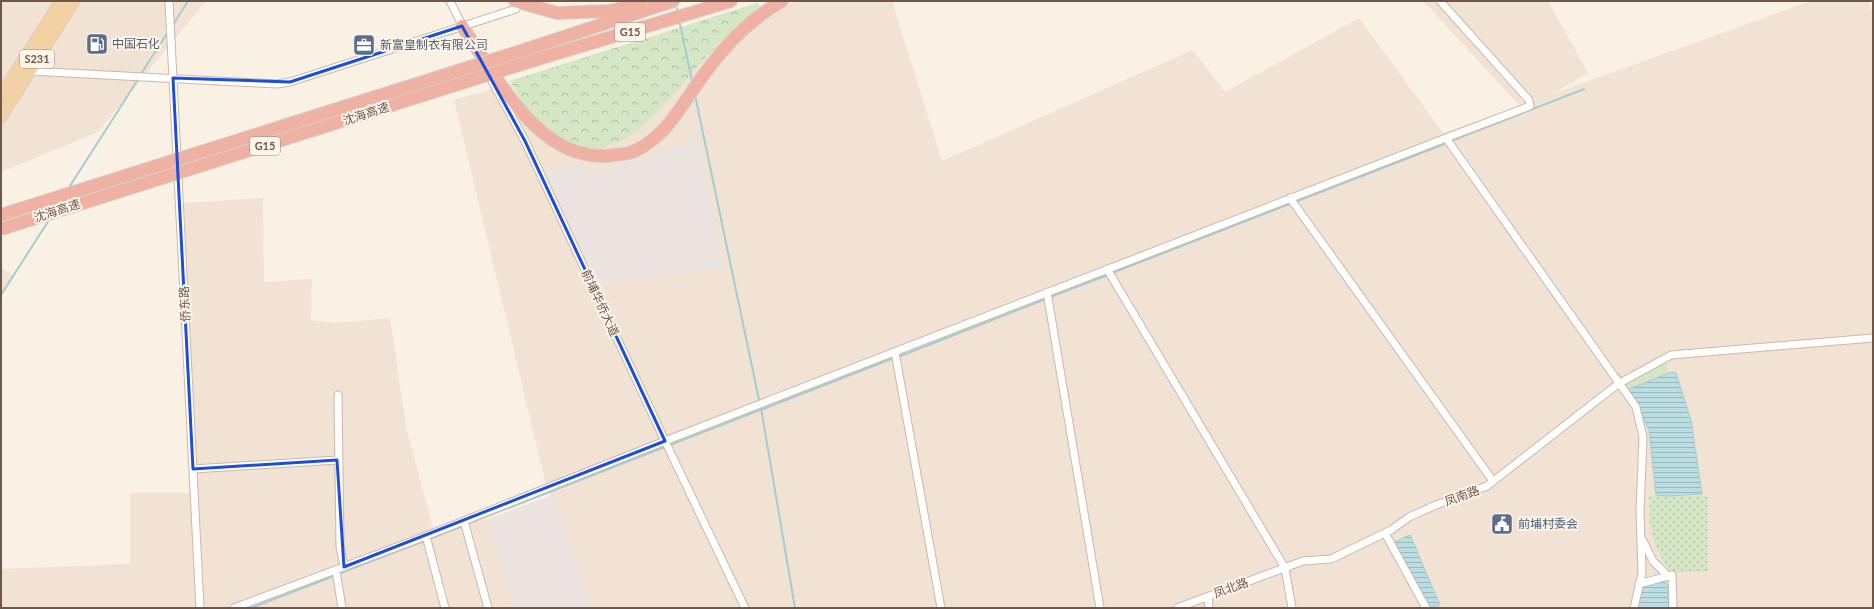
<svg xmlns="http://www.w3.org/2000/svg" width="1874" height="609" font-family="Lato,'Noto Sans SC',sans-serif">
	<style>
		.residential { fill: #f1e2d4 }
		.industrial { fill: #eae3df }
		.grass { fill: url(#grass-dots) }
		.forest { fill: url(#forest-crowns) }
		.park { fill: #d4e6c4 }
		.water { fill: url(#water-rules); stroke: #a2cdd2 }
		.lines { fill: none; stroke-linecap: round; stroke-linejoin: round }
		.stream { stroke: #a2cdd2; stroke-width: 2 }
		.street-casing { stroke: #cab8ac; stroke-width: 9 }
		.primary-casing { stroke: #d7d0cd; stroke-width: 13 }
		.highway-casing { stroke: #d7d0cd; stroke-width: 14 }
		.street { stroke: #fff; stroke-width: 7 }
		.primary { stroke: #f3d1a3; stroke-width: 11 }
		.highway { stroke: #efb1a1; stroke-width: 12 }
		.highway-bridge-casing { stroke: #d7d0cd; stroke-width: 14; stroke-linecap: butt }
		.highway-bridge { stroke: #efb1a1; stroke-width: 12 }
		.marked { fill: none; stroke: #1d4ed8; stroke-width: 3; stroke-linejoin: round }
		.labels { text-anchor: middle; stroke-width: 4; stroke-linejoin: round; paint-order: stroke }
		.shield { fill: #fdf5ea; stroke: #9a867b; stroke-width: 1 }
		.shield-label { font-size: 11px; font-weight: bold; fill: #70574c }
		.service-label { font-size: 12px; fill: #4e5e75; stroke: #fdf5ea; text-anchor: start }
		.street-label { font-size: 12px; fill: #70574c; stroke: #fdf5ea }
	</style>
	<defs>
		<pattern id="grass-dots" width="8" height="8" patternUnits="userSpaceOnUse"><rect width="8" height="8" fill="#d4e6c4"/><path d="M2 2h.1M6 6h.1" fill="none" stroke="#b0bda1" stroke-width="1.8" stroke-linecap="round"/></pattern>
		<pattern id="forest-crowns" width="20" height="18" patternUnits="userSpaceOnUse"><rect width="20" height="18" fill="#d4e6c4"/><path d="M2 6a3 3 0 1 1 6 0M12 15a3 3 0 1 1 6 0" fill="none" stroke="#b0bda1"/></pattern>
		<pattern id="water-rules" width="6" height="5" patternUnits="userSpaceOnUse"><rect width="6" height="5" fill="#bbdee2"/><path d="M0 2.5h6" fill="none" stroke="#9cb7b9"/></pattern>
	</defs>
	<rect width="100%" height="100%" fill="#faf1e5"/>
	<path class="residential" d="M 1,1 L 206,1 L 98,132 L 1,172 Z
		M 799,1 L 892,1 L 942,161 L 1193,50 L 1225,92 L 1359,18 L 1443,133 L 1520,106 L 1423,1 L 1548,1 L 1588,73 L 1552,94 L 1811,1 L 1868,1 L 1873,14 L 1873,608 L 590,608 L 548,493 L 454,100 Z
		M 263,198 L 264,282 L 312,279 L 311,320 L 335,323 L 390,318 L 406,427 L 434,532 L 487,519 L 514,608 L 1,608 L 1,569 L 130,564 L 130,493 L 189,493 L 184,203 Z
		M 1,268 L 14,276 L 1,295 Z"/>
	<path class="industrial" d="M 696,122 L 723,268 L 598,284 L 547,176 L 572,163 L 598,174 L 630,161 L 689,142 Z
		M 553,495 L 591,608 L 514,608 L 487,519 Z"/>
	<path class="grass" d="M 1649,496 L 1708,496 L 1708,571 L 1671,573 C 1651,543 1650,531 1649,496 Z"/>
	<path class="forest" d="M 757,3 L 762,9 L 719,42 L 667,102 L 645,124 L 627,138 L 599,149 L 579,149 L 546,130 L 528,110 L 510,81 Z"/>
	<path class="park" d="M 1666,361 L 1668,374 L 1625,391 L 1613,376 L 1619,372 L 1627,383 Z"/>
	<path class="water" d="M 1672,372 L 1676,373 L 1691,420 L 1702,494 L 1668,496 L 1656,495 L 1649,431 L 1641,412 L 1632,399 L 1629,389 Z
		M 1410,535 L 1440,605 L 1428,608 L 1394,542 Z
		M 1663,579 L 1667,584 L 1669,608 L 1636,608 L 1641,586 Z"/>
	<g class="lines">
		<path class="stream" d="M 677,8 L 677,9
			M 680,24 L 692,81
			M 173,25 L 188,1
			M 141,74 L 168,32
			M 695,95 L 759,400
			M 1451,141 L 1584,89
			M 68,189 L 139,78
			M 1112,273 L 1447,143
			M 1,295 L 49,220
			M 1050,297 L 1108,275
			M 898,357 L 1046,299
			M 761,408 L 795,608
			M 467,524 L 894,358
			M 338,574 L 463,526
			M 251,608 L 334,576"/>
		<g class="street-casing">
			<path id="street" d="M 169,1 L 200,608
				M 450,1 L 464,29
				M 1440,1 L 1529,100 L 1530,106 L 1446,138
				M 30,71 L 277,84 L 290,82 L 516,9
				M 492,81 L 525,141 L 665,441 L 745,608
				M 1290,198 L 1493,481
				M 1107,269 L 1285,568 L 1292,608
				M 1047,292 L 1100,608
				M 895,352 L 941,608
				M 338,395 L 340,546 L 344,567
				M 193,469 L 337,460
				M 464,521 L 488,608
				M 1385,533 L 1426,608
				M 426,536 L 445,608
				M 1643,541 L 1653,561 L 1667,575
				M 336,570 L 342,608
				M 1639,584 L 1672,575 L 1673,608
				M 1208,597 L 1209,608
				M 234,608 L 426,536 L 665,441 L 1446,138 L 1636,407 L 1643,437 L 1640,511 L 1642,573 L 1634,608
				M 1177,608 L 1303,561 L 1331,559 L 1391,530 L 1409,517 L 1436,505 L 1487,486 L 1618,384 L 1671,355 L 1873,338"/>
		</g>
		<g class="primary-casing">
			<path id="primary" d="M 1,95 L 61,1
				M 1,117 L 74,1"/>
		</g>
		<g class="highway-casing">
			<path id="highway" d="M 515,1 L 557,13 L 609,11 L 641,4
				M 462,26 C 498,78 540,166 614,155 C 620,154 627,154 632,152 C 643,148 656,138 664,129 C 680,112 691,91 705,73 C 725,45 752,18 782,1
				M 524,50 L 673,1
				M 528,62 L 731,1"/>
		</g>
		<use href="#street" class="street"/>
		<use href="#primary" class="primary"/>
		<use href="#highway" class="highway"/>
		<g class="highway-bridge-casing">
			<path id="highway-bridge" d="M 1,215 L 524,50
				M 1,229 L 528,62"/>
		</g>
		<use href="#highway-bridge" class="highway-bridge"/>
	</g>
	<path class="marked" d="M 462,26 L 525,141 L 665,441 L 344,567 L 337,460 L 193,469 L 173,78 L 290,82 Z"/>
	<defs>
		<g id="fuel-square" transform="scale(1.15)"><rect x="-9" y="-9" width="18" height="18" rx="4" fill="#5c6f8a" stroke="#fdf5ea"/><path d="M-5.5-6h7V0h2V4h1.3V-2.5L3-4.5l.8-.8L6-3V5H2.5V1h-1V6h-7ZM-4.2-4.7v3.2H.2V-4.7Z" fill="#fff"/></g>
		<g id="office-square" transform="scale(1.15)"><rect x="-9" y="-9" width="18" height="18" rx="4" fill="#5c6f8a" stroke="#fdf5ea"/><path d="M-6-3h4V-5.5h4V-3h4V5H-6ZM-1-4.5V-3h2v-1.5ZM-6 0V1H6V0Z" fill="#fff"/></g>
		<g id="civic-square" transform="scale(1.15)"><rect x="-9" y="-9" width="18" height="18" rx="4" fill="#5c6f8a" stroke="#fdf5ea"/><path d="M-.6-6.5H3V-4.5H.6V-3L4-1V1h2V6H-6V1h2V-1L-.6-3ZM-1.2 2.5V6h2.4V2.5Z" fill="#fff"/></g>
	</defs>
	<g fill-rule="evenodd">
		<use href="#fuel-square" x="97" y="44"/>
		<use href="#office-square" x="364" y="45"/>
		<use href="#civic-square" x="1502" y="524"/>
	</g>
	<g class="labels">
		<g class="shield">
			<rect x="615" y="23" width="30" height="18" rx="3"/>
			<rect x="20" y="50" width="34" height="18" rx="3"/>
			<rect x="250" y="137" width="30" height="18" rx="3"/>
		</g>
		<g class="shield-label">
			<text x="630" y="36">G15</text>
			<text x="37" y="63">S231</text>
			<text x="265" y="150">G15</text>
		</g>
		<g class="service-label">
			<text x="112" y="48">中国石化</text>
			<text x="380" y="49">新富皇制衣有限公司</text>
			<text x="1518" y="528">前埔村委会</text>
		</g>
		<g class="street-label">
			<text transform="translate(366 114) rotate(-18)" y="4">沈海高速</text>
			<text transform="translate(57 211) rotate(-18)" y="4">沈海高速</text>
			<text transform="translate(600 303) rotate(65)" y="4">前埔华侨大道</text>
			<text transform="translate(185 304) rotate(-93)" y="4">侨东路</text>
			<text transform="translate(1462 496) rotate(-20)" y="4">凤南路</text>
			<text transform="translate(1231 588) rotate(-20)" y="4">凤北路</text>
		</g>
	</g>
	<rect width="1874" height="609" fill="none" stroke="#70574c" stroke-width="4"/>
</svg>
